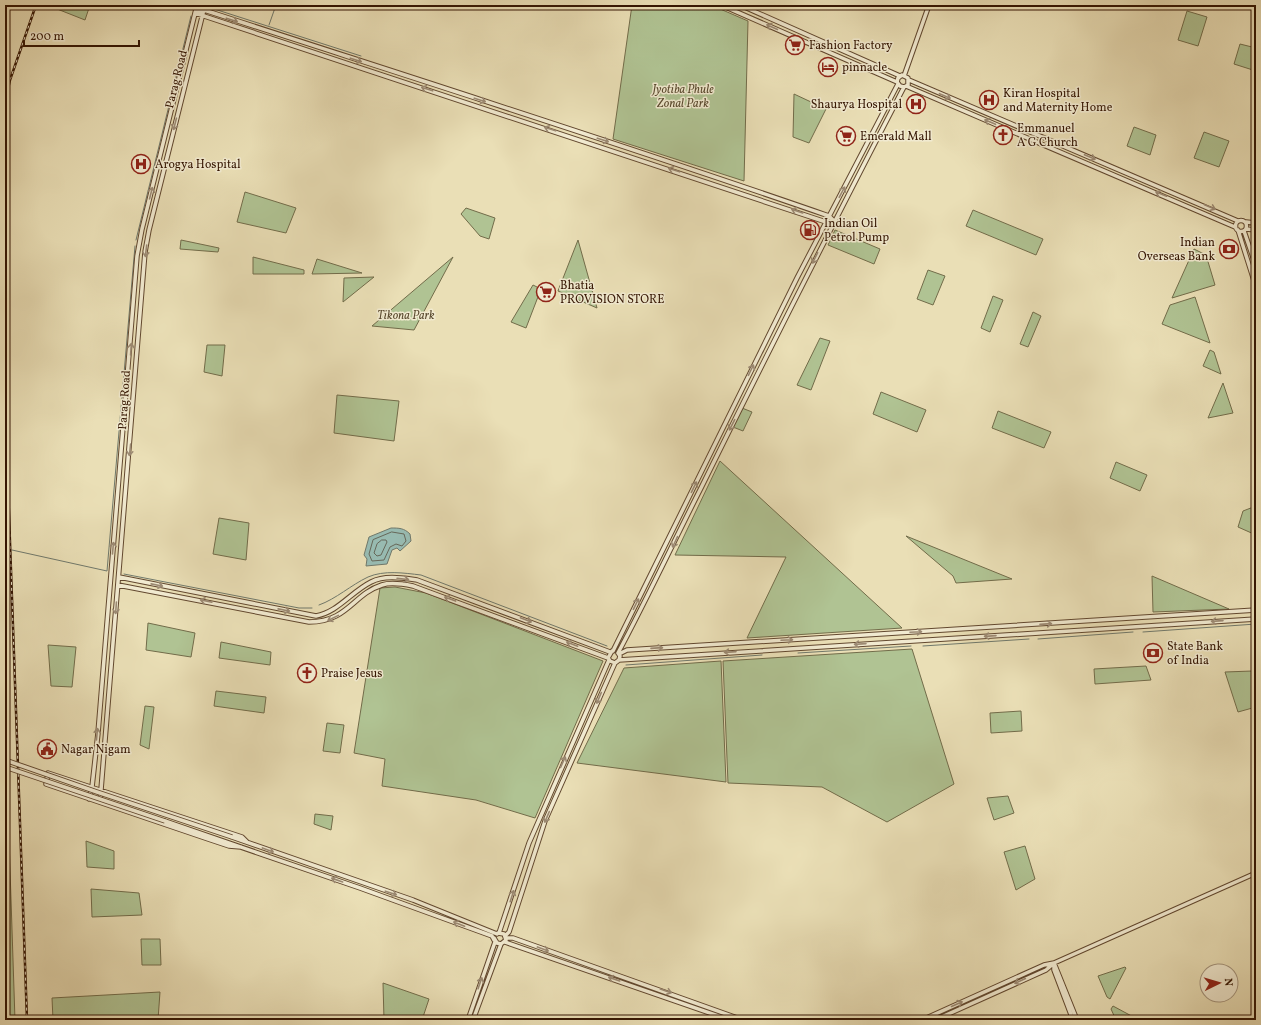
<svg xmlns="http://www.w3.org/2000/svg" width="1261" height="1025" font-family="Vollkorn,serif">
	<style>
		.green { fill: #b0c393; stroke: #726c4a }
		.water { fill: #98bcb3; stroke: #70796c }
		.lines { fill: none; stroke-linecap: round; stroke-linejoin: round }
		.shore { stroke: #66685a; stroke-width: 1 }
		.stream { stroke: #70796c; stroke-width: 1 }
		.tertiary-casing { stroke: #62482f; stroke-width: 5.5 }
		.tertiary { stroke: #f1ead0; stroke-width: 3.5 }
		.rail-casing { stroke: #341502; stroke-width: 2.5 }
		.rail { stroke: #f1ead0; stroke-width: 1; stroke-dasharray: 3; stroke-linecap: butt }
		.tertiary-bridge-casing { stroke: #62482f; stroke-width: 5.5; stroke-linecap: butt }
		.tertiary-bridge { stroke: #f1ead0; stroke-width: 3.5 }
		.oneway { stroke: #9c8a73 }
		.labels { text-anchor: middle; stroke-width: 3; stroke-linejoin: round; paint-order: stroke }
		.poi-label { font-size: 12px; fill: #341502; stroke: #f1ead0; text-anchor: start }
		.street-label { font-size: 12px; fill: #341502; stroke: #f1ead0 }
		.park-label { font-size: 12px; font-style: italic; fill: #59492e; stroke: #f1ead0 }
	</style>
	<rect width="100%" height="100%" fill="#eadfb6"/>
	<filter id="stains"><feTurbulence type="fractalNoise" baseFrequency=".005" numOctaves="4"/><feColorMatrix values="0 0 0 0 .2 0 0 0 0 .09 0 0 0 0 .02 0 0 0 .5 -.17"/></filter>
	<radialGradient id="worn" r=".72"><stop offset=".6" stop-color="#630" stop-opacity="0"/><stop offset="1" stop-color="#630" stop-opacity=".3"/></radialGradient>
	<path class="green" d="M 47,5 L 90,5 L 85,20 Z
		M 632,5 L 711,5 L 748,21 L 744,181 L 613,139 Z
		M 1187,11 L 1207,17 L 1198,46 L 1178,40 Z
		M 1240,44 L 1256,48 L 1256,71 L 1234,64 Z
		M 794,94 L 826,109 L 809,143 L 793,137 Z
		M 1134,127 L 1156,135 L 1150,155 L 1127,146 Z
		M 1204,132 L 1229,141 L 1219,167 L 1194,158 Z
		M 245,192 L 296,208 L 286,233 L 237,222 Z
		M 466,208 L 495,218 L 489,239 L 480,236 L 461,214 Z
		M 973,210 L 1043,239 L 1036,255 L 966,226 Z
		M 835,230 L 880,249 L 874,264 L 828,245 Z
		M 181,240 L 219,248 L 218,252 L 180,249 Z
		M 578,240 L 597,308 L 558,291 Z
		M 1194,249 L 1206,255 L 1215,285 L 1172,298 Z
		M 253,257 L 304,270 L 304,274 L 253,274 Z
		M 453,257 L 414,330 L 372,326 Z
		M 317,259 L 362,273 L 312,274 Z
		M 928,270 L 945,276 L 933,305 L 917,299 Z
		M 374,277 L 343,302 L 344,278 Z
		M 533,285 L 541,289 L 526,328 L 511,322 Z
		M 993,296 L 1003,300 L 990,332 L 981,328 Z
		M 1195,297 L 1210,343 L 1162,324 L 1170,305 Z
		M 1033,312 L 1041,316 L 1028,347 L 1020,344 Z
		M 820,338 L 830,341 L 811,390 L 797,385 Z
		M 207,345 L 225,345 L 222,376 L 204,372 Z
		M 1210,350 L 1214,352 L 1221,374 L 1203,366 Z
		M 1223,383 L 1233,413 L 1208,418 Z
		M 881,392 L 926,410 L 917,432 L 873,414 Z
		M 337,395 L 399,401 L 394,441 L 334,433 Z
		M 742,408 L 752,412 L 743,431 L 733,427 Z
		M 998,411 L 1051,432 L 1044,448 L 992,428 Z
		M 720,461 L 902,628 L 747,638 L 786,557 L 675,555 Z
		M 1116,462 L 1147,475 L 1140,491 L 1110,478 Z
		M 1256,506 L 1256,535 L 1238,527 L 1243,511 Z
		M 219,518 L 249,523 L 246,560 L 213,554 Z
		M 906,536 L 1012,579 L 956,583 L 953,576 Z
		M 1152,576 L 1229,609 L 1153,612 Z
		M 395,587 L 426,593 L 603,661 L 535,818 L 476,800 L 382,786 L 385,759 L 354,753 L 380,588 Z
		M 148,623 L 195,633 L 191,657 L 146,650 Z
		M 221,642 L 271,652 L 270,665 L 219,658 Z
		M 48,645 L 76,647 L 72,687 L 51,686 Z
		M 912,649 L 954,784 L 887,822 L 822,787 L 728,783 L 723,661 Z
		M 721,661 L 726,782 L 577,763 L 624,668 Z
		M 1146,666 L 1151,680 L 1095,684 L 1094,669 Z
		M 1252,671 L 1256,684 L 1256,707 L 1238,712 L 1225,672 Z
		M 216,691 L 266,697 L 264,713 L 214,706 Z
		M 145,706 L 154,707 L 149,749 L 140,745 Z
		M 1021,711 L 1022,731 L 991,733 L 990,713 Z
		M 327,723 L 344,725 L 340,753 L 323,751 Z
		M 5,777 L 7,778 L 15,1020 L 5,1020 Z
		M 1008,796 L 1014,813 L 994,820 L 987,798 Z
		M 315,814 L 333,816 L 331,830 L 314,824 Z
		M 86,841 L 114,851 L 114,869 L 87,867 Z
		M 1025,846 L 1035,879 L 1016,890 L 1004,852 Z
		M 91,889 L 139,893 L 142,915 L 92,917 Z
		M 141,939 L 160,939 L 161,965 L 142,965 Z
		M 1125,967 L 1126,968 L 1110,999 L 1107,997 L 1098,976 Z
		M 383,983 L 429,999 L 422,1020 L 384,1020 Z
		M 160,992 L 158,1020 L 53,1020 L 52,998 Z
		M 1113,1006 L 1139,1020 L 1116,1020 L 1111,1009 Z"/>
	<path class="water" d="M 391,528 C 399,528 404,528 410,534 L 411,541 L 400,551 L 397,548 L 392,550 L 387,564 L 366,566 L 367,559 L 364,555 L 369,537 Z"/>
	<g class="lines">
		<path class="shore" d="M 392,532 L 404,534 L 406,541 L 402,546 L 396,544 L 390,547 L 384,560 L 372,561 L 369,554 L 373,540 Z
			M 382,540 L 386,540 L 387,542 L 381,555 L 377,556 L 374,553 L 377,544 Z"/>
		<path class="stream" d="M 208,7 L 361,56
			M 269,25 L 276,5
			M 136,240 L 191,16
			M 12,550 L 107,571 L 135,246
			M 124,574 L 299,608 L 312,608
			M 319,605 C 336,599 351,585 368,577 C 384,570 404,573 421,575 L 607,646
			M 1143,632 L 1256,624
			M 1038,639 L 1133,632
			M 923,646 L 1029,639
			M 798,653 L 911,646
			M 626,665 L 762,655"/>
		<g class="tertiary-casing">
			<path id="tertiary" d="M 721,5 L 897,82
				M 740,5 L 900,76
				M 195,13 L 204,10 C 413,78 622,144 829,216 L 834,221
				M 195,13 L 826,222 L 834,221
				M 904,76 L 929,5
				M 909,80 L 1238,221
				M 906,86 L 1235,227
				M1235.5 226a5.5 5.5 0 1 1 11 0a5.5 5.5 0 1 1-11 0Z
				M 1246,222 L 1256,223
				M 1246,229 L 1256,230
				M 1238,230 L 1256,287
				M 1244,231 L 1256,266
				M 119,577 L 316,616 C 338,612 351,592 371,582 C 385,575 402,578 417,580 L 610,652
				M 118,585 L 309,622 C 348,622 353,594 382,585 C 391,582 403,584 413,586 L 608,658
				M 612,651 L 608,658 L 610,661 L 615,663
				M 613,651 L 797,278 L 898,84
				M 618,653 C 647,599 673,543 701,488 C 767,354 835,220 904,87 L 908,85 L 908,78 L 902,75 L 898,78 L 897,82 L 900,86 L 904,87
				M 619,654 L 627,650 L 1256,610
				M 619,660 L 1256,619
				M 89,799 L 92,787 L 98,733 L 137,256 L 142,229 L 197,5
				M 100,802 L 145,252 L 149,230 L 205,5
				M 165,821 L 360,888 L 492,936 L 494,940
				M 232,837 L 413,900 L 497,934
				M 241,847 L 229,846 L 208,839 L 46,784 L 48,773 L 242,837 L 247,842
				M 499,933 L 529,843 L 609,660
				M 505,936 L 509,932 L 545,821 L 615,663 L 619,660 L 620,656 L 618,653
				M 494,938 L 497,943 L 501,944
				M 506,938 L 513,938 L 743,1020
				M 505,942 L 730,1020
				M 1054,963 L 1077,1020
				M 1054,964 L 1054,970 L 1073,1020
				M 468,1020 L 495,942
				M 473,1020 L 501,944 L 506,940 L 504,934 L 498,933
				M 922,1020 L 1044,965 L 1054,963 L 1256,873
				M 935,1020 L 1046,970 L 1053,964"/>
		</g>
		<use href="#tertiary" class="tertiary"/>
		<g class="rail-casing">
			<path id="rail" d="M 5,103 L 10,80 L 36,5
				M 5,402 L 27,1020"/>
		</g>
		<use href="#rail" class="rail"/>
		<g class="tertiary-bridge-casing">
			<path id="tertiary-bridge" d="M 5,760 L 97,792 L 232,837
				M 5,767 L 165,821"/>
		</g>
		<use href="#tertiary-bridge" class="tertiary-bridge"/>
	</g>
	<defs><path id="oneway-shaft" d="M-6 0H5M1.5-3L5.5 0L1.5 3" fill="none" stroke-width="1.6" stroke-linecap="round" stroke-linejoin="round"/></defs>
	<g class="oneway">
		<use href="#oneway-shaft" transform="translate(232 20) rotate(18)"/>
		<use href="#oneway-shaft" transform="translate(772 27) rotate(-156)"/>
		<use href="#oneway-shaft" transform="translate(356 60) rotate(18)"/>
		<use href="#oneway-shaft" transform="translate(427 89) rotate(-162)"/>
		<use href="#oneway-shaft" transform="translate(945 96) rotate(23)"/>
		<use href="#oneway-shaft" transform="translate(480 100) rotate(18)"/>
		<use href="#oneway-shaft" transform="translate(990 122) rotate(-157)"/>
		<use href="#oneway-shaft" transform="translate(175 124) rotate(104)"/>
		<use href="#oneway-shaft" transform="translate(550 129) rotate(-162)"/>
		<use href="#oneway-shaft" transform="translate(603 140) rotate(18)"/>
		<use href="#oneway-shaft" transform="translate(1090 157) rotate(23)"/>
		<use href="#oneway-shaft" transform="translate(674 170) rotate(-162)"/>
		<use href="#oneway-shaft" transform="translate(842 192) rotate(-62)"/>
		<use href="#oneway-shaft" transform="translate(151 193) rotate(-76)"/>
		<use href="#oneway-shaft" transform="translate(1161 194) rotate(-158)"/>
		<use href="#oneway-shaft" transform="translate(1210 207) rotate(23)"/>
		<use href="#oneway-shaft" transform="translate(797 211) rotate(-161)"/>
		<use href="#oneway-shaft" transform="translate(146 251) rotate(97)"/>
		<use href="#oneway-shaft" transform="translate(815 258) rotate(116)"/>
		<use href="#oneway-shaft" transform="translate(131 349) rotate(-86)"/>
		<use href="#oneway-shaft" transform="translate(751 370) rotate(-64)"/>
		<use href="#oneway-shaft" transform="translate(732 425) rotate(117)"/>
		<use href="#oneway-shaft" transform="translate(130 450) rotate(96)"/>
		<use href="#oneway-shaft" transform="translate(694 487) rotate(-64)"/>
		<use href="#oneway-shaft" transform="translate(675 542) rotate(115)"/>
		<use href="#oneway-shaft" transform="translate(113 548) rotate(-85)"/>
		<use href="#oneway-shaft" transform="translate(403 579) rotate(7)"/>
		<use href="#oneway-shaft" transform="translate(157 585) rotate(11)"/>
		<use href="#oneway-shaft" transform="translate(450 599) rotate(-160)"/>
		<use href="#oneway-shaft" transform="translate(206 601) rotate(-169)"/>
		<use href="#oneway-shaft" transform="translate(636 604) rotate(-64)"/>
		<use href="#oneway-shaft" transform="translate(116 608) rotate(94)"/>
		<use href="#oneway-shaft" transform="translate(284 610) rotate(11)"/>
		<use href="#oneway-shaft" transform="translate(333 618) rotate(154)"/>
		<use href="#oneway-shaft" transform="translate(526 620) rotate(21)"/>
		<use href="#oneway-shaft" transform="translate(1217 621) rotate(176)"/>
		<use href="#oneway-shaft" transform="translate(1046 624) rotate(-4)"/>
		<use href="#oneway-shaft" transform="translate(916 632) rotate(-3)"/>
		<use href="#oneway-shaft" transform="translate(990 636) rotate(176)"/>
		<use href="#oneway-shaft" transform="translate(787 640) rotate(-3)"/>
		<use href="#oneway-shaft" transform="translate(572 644) rotate(-159)"/>
		<use href="#oneway-shaft" transform="translate(860 644) rotate(176)"/>
		<use href="#oneway-shaft" transform="translate(657 648) rotate(-4)"/>
		<use href="#oneway-shaft" transform="translate(730 652) rotate(176)"/>
		<use href="#oneway-shaft" transform="translate(599 698) rotate(113)"/>
		<use href="#oneway-shaft" transform="translate(97 734) rotate(-85)"/>
		<use href="#oneway-shaft" transform="translate(563 762) rotate(-66)"/>
		<use href="#oneway-shaft" transform="translate(547 817) rotate(113)"/>
		<use href="#oneway-shaft" transform="translate(268 850) rotate(20)"/>
		<use href="#oneway-shaft" transform="translate(337 880) rotate(-161)"/>
		<use href="#oneway-shaft" transform="translate(391 893) rotate(18)"/>
		<use href="#oneway-shaft" transform="translate(512 896) rotate(-72)"/>
		<use href="#oneway-shaft" transform="translate(459 924) rotate(-159)"/>
		<use href="#oneway-shaft" transform="translate(543 949) rotate(20)"/>
		<use href="#oneway-shaft" transform="translate(614 979) rotate(-161)"/>
		<use href="#oneway-shaft" transform="translate(1020 981) rotate(155)"/>
		<use href="#oneway-shaft" transform="translate(480 983) rotate(-71)"/>
		<use href="#oneway-shaft" transform="translate(666 991) rotate(19)"/>
		<use href="#oneway-shaft" transform="translate(957 1004) rotate(-24)"/>
	</g>
	<defs>
		<g id="supermarket-ring" transform="scale(1)"><circle r="9.5" fill="#f1ead0" stroke="#8f2418" stroke-width="1.5"/><path d="M-6-5.5h2.5l.6 2H6L4.5 2H-2.5L-4.4-4H-6ZM-1.5 3.2a1.3 1.3 0 1 0 .1 0ZM3 3.2a1.3 1.3 0 1 0 .1 0Z" fill="#8f2418"/></g>
		<g id="hotel-ring" transform="scale(1)"><circle r="9.5" fill="#f1ead0" stroke="#8f2418" stroke-width="1.5"/><path d="M-6-4.5h1.5V1H6V5H4.5V3h-9V5H-6ZM-4 0a1.8 1.8 0 1 1 3.6 0ZM.5 0V-2.5h3Q6-2.5 6 0Z" fill="#8f2418"/></g>
		<g id="hospital-ring" transform="scale(1)"><circle r="9.5" fill="#f1ead0" stroke="#8f2418" stroke-width="1.5"/><path d="M-5-5h3v3.5h4V-5h3V5h-3V1.5h-4V5h-3Z" fill="#8f2418"/></g>
		<g id="church-ring" transform="scale(1)"><circle r="9.5" fill="#f1ead0" stroke="#8f2418" stroke-width="1.5"/><path d="M-1.2-6h2.4v3.5h3.3v2.4h-3.3V6h-2.4V-.1h-3.3v-2.4h3.3Z" fill="#8f2418"/></g>
		<g id="fuel-ring" transform="scale(1)"><circle r="9.5" fill="#f1ead0" stroke="#8f2418" stroke-width="1.5"/><path d="M-5.5-6h7V0h2V4h1.3V-2.5L3-4.5l.8-.8L6-3V5H2.5V1h-1V6h-7ZM-4.2-4.7v3.2H.2V-4.7Z" fill="#8f2418"/></g>
		<g id="bank-ring" transform="scale(1)"><circle r="9.5" fill="#f1ead0" stroke="#8f2418" stroke-width="1.5"/><path d="M-6-4H6V4H-6ZM0-2.3a2.3 2.3 0 1 0 0 4.6a2.3 2.3 0 1 0 0-4.6Z" fill="#8f2418"/></g>
		<g id="civic-ring" transform="scale(1)"><circle r="9.5" fill="#f1ead0" stroke="#8f2418" stroke-width="1.5"/><path d="M-.6-6.5H3V-4.5H.6V-3L4-1V1h2V6H-6V1h2V-1L-.6-3ZM-1.2 2.5V6h2.4V2.5Z" fill="#8f2418"/></g>
	</defs>
	<g fill-rule="evenodd">
		<use href="#supermarket-ring" x="795" y="45"/>
		<use href="#hotel-ring" x="828" y="67"/>
		<use href="#hospital-ring" x="989" y="100"/>
		<use href="#hospital-ring" x="916" y="104"/>
		<use href="#church-ring" x="1003" y="135"/>
		<use href="#supermarket-ring" x="846" y="136"/>
		<use href="#hospital-ring" x="141" y="164"/>
		<use href="#fuel-ring" x="810" y="230"/>
		<use href="#bank-ring" x="1229" y="249"/>
		<use href="#supermarket-ring" x="546" y="292"/>
		<use href="#bank-ring" x="1153" y="653"/>
		<use href="#church-ring" x="307" y="673"/>
		<use href="#civic-ring" x="47" y="749"/>
	</g>
	<g class="labels">
		<g class="poi-label">
			<text x="809" y="49">Fashion Factory</text>
			<text x="842" y="71">pinnacle</text>
			<text x="1003" y="97">Kiran Hospital<tspan x="1003" dy="14">and Maternity Home</tspan></text>
			<text x="902" y="108" text-anchor="end">Shaurya Hospital</text>
			<text x="1017" y="132">Emmanuel<tspan x="1017" dy="14">A G Church</tspan></text>
			<text x="860" y="140">Emerald Mall</text>
			<text x="155" y="168">Arogya Hospital</text>
			<text x="824" y="227">Indian Oil<tspan x="824" dy="14">Petrol Pump</tspan></text>
			<text x="1215" y="246" text-anchor="end">Indian<tspan x="1215" dy="14">Overseas Bank</tspan></text>
			<text x="560" y="289">Bhatia<tspan x="560" dy="14">PROVISION STORE</tspan></text>
			<text x="1167" y="650">State Bank<tspan x="1167" dy="14">of India</tspan></text>
			<text x="321" y="677">Praise Jesus</text>
			<text x="61" y="753">Nagar Nigam</text>
		</g>
		<g class="street-label">
			<text transform="translate(176 79) rotate(-76)" y="4">Parag Road</text>
			<text transform="translate(124 400) rotate(-86)" y="4">Parag Road</text>
		</g>
		<g class="park-label">
			<text x="683" y="93">Jyotiba Phule<tspan x="683" dy="14">Zonal Park</tspan></text>
			<text x="406" y="319">Tikona Park</text>
		</g>
	</g>
	<rect width="1261" height="1025" fill="none" stroke="#eadfb6" stroke-width="20"/>
	<rect x="6" y="6" width="1249" height="1013" fill="none" stroke="#341502" stroke-width="2"/>
	<rect x="10" y="10" width="1241" height="1005" fill="none" stroke="#341502"/>
	<g transform="translate(1219 983) rotate(85)"><circle r="19" fill="#f1ead0" stroke="#a5957e"/>
	<path d="M0-3L7 15L0 10L-7 15Z" fill="#8f2418"/>
	<text y="-6" font-size="11" font-weight="bold" text-anchor="middle" fill="#341502">N</text>
	</g>
	<path d="M24 40v6h115v-6" fill="none" stroke="#341502" stroke-width="2"/>
	<text x="30" y="40" font-size="12" fill="#341502" stroke="#f1ead0" stroke-width="3" paint-order="stroke">200 m</text>
	<rect width="100%" height="100%" filter="url(#stains)"/>
	<rect width="100%" height="100%" fill="url(#worn)"/>
</svg>
